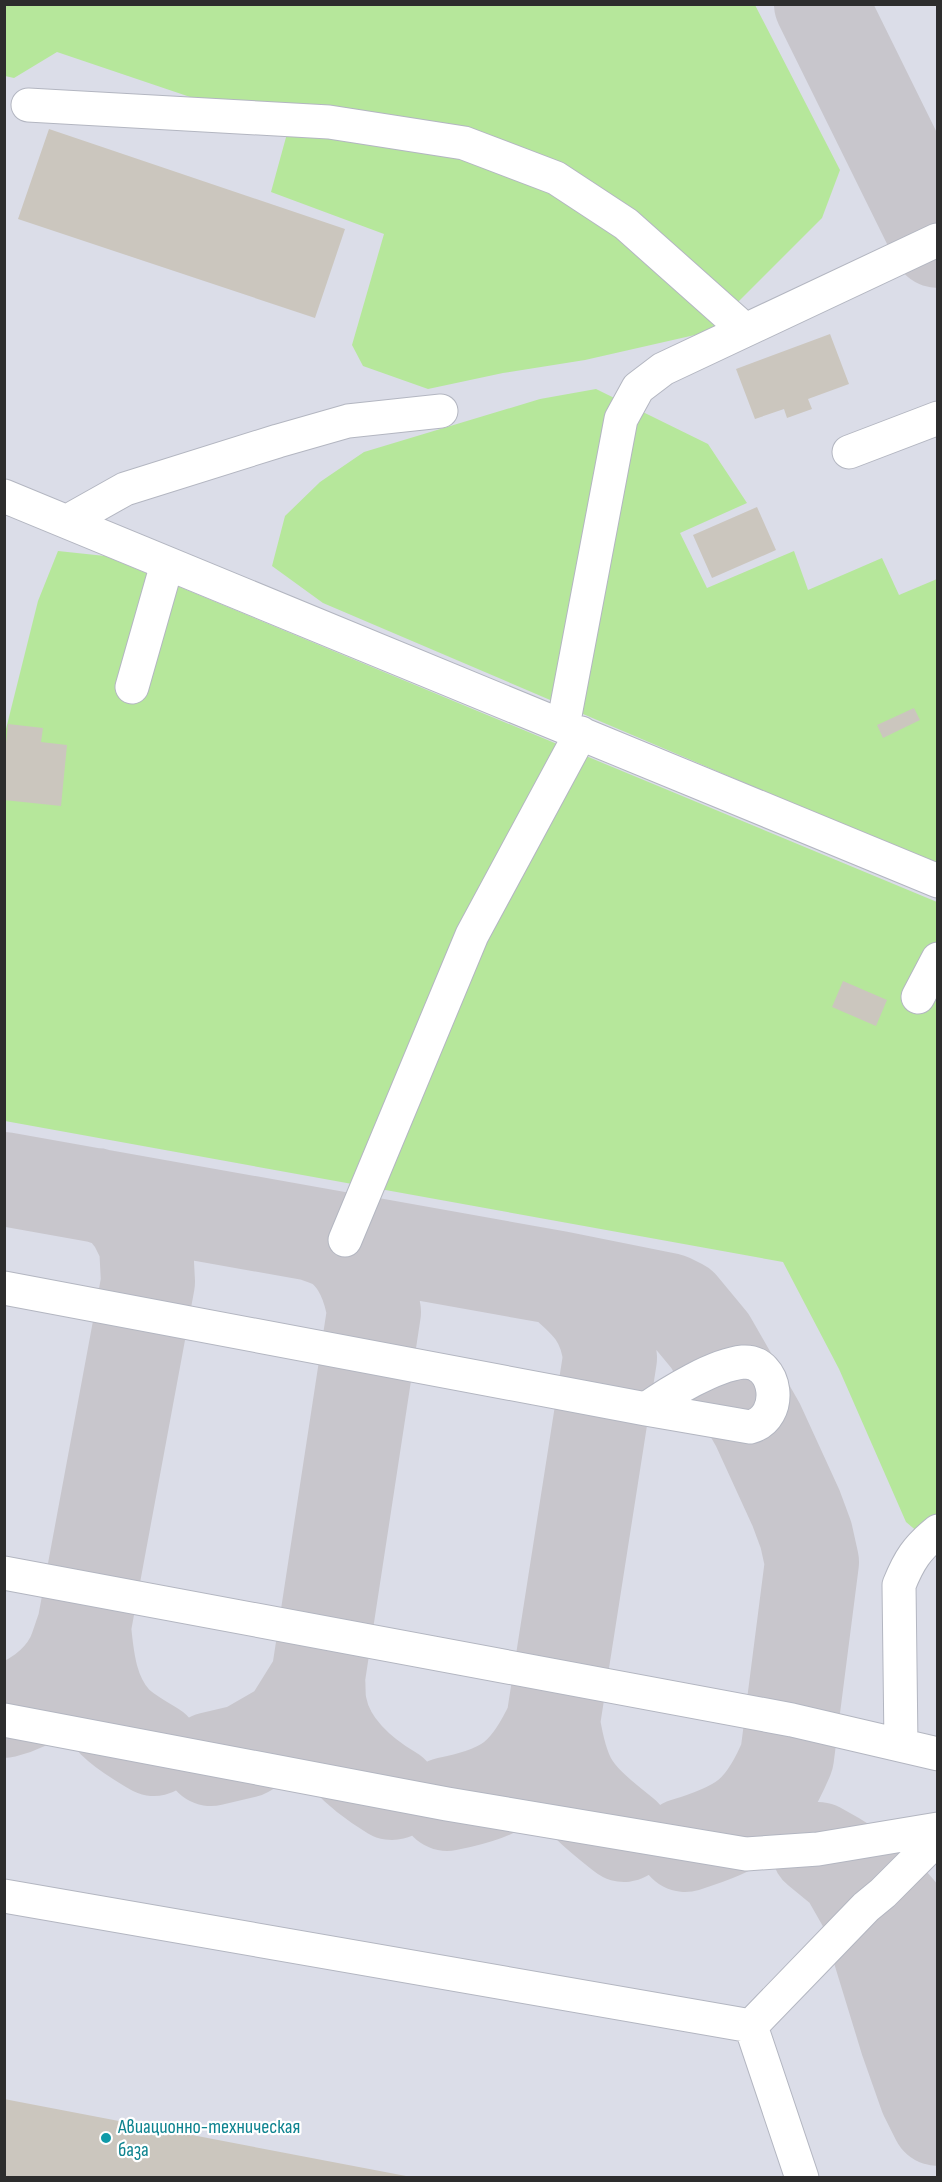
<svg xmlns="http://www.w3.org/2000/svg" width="942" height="2182" font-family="'Sofia Sans Condensed',sans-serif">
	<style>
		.airport { fill: #dbdde8 }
		.green { fill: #b6e79b }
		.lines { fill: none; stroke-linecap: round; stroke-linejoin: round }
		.taxiway { stroke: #c8c6cc; stroke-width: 94 }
		.building { fill: #cbc6be }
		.minor-casing { stroke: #b3b6c1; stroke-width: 35 }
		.minor { stroke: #fff; stroke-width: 33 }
		.culture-dot { fill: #0f9aa8; stroke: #fff; stroke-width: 2 }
		.labels { text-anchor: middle; stroke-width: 4.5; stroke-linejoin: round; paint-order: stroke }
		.culture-label { font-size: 20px; fill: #0d838f; stroke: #fff; text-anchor: start }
	</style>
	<rect width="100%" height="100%" fill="#efe8e0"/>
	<path class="airport" d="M 5,5 L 937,5 L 937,2177 L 5,2178 Z"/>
	<path class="green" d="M 5,5 L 755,5 L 840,170 L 822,218 L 708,332 L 585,360 L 503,373 L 428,389 L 363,366 L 352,345 L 384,234 L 271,192 L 288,130 L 57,52 L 14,78 L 5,76 Z
		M 596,389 L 708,444 L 747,503 L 680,533 L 707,588 L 794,551 L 808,590 L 882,558 L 899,595 L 937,579 L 937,865 L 323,603 L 272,566 L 285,516 L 320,482 L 364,452 L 540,399 Z
		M 58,551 L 105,556 L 937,902 L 937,1548 L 906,1522 L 839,1369 L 783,1262 L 5,1121 L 4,737 L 38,601 Z"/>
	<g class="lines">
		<path class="taxiway" d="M 821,4 L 938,241
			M 4,1179 L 559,1278 L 669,1300 L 681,1306 L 710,1341 L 758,1425 L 796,1508 L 806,1535 L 812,1562 L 787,1757 C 763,1814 743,1827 685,1845
			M 96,1195 L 120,1203 L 135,1222 L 146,1244 L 148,1282 L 84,1627 C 87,1661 91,1696 115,1722 C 126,1733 141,1741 154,1749
			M 316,1235 C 323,1238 332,1240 339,1245 C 360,1260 370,1287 374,1312 L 318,1678 C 319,1687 318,1697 320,1706 C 327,1745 360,1774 392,1793
			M 559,1278 C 588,1302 606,1319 610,1358 L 553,1722 C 563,1785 575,1796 624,1835
			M 4,1711 C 32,1704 59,1684 72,1659 C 77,1649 80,1637 84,1627
			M 211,1759 L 245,1751 L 288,1726 L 318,1678
			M 447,1804 C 507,1792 527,1777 553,1722
			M 938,1977 C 930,1964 925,1951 918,1939 C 893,1896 861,1872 818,1849 L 846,1872 L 866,1907 L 907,2041 L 926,2095 L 938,2119"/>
	</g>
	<path class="building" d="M 49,129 L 345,229 L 315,318 L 18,219 Z
		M 830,334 L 849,384 L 808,399 L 812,409 L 787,418 L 784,409 L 755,419 L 736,369 Z
		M 757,507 L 776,550 L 712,578 L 693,535 Z
		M 914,708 L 920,720 L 883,738 L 877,725 Z
		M 8,724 L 43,728 L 41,742 L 67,745 L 61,806 L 4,800 L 4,762 Z
		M 843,981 L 887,1000 L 876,1026 L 832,1007 Z
		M 4,2099 L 406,2176 L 406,2178 L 4,2178 Z"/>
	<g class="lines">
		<g class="minor-casing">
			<path id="minor" d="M 28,105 L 329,122 L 464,143 L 556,178 L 626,224 L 745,330
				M 849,452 L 938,418
				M 4,496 L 938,881
				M 68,521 L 125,489 L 278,441 L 348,421 L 441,411
				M 132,687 L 167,564
				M 563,726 L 621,419 L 638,388 L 663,369 L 937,240
				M 918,997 L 938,959
				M 345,1240 L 472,935 L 581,733
				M 4,1288 L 646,1409 L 750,1427 C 785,1418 778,1360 743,1362 C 714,1365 670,1392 646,1409
				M 4,1573 L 792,1720 L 938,1754
				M 4,1720 L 447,1804 L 746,1854 L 818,1849 L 938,1829
				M 901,1745 L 899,1585 C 909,1560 917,1548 938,1531
				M 4,1896 L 751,2026 L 866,1907 L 883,1893 L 938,1838
				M 751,2026 L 802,2178"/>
		</g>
		<use href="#minor" class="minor"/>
	</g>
	<circle class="culture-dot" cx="106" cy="2138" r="6"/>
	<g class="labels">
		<g class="culture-label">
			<text x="118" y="2133">Авиационно-техническая<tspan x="118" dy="23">база</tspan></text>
		</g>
	</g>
	<rect width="942" height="2182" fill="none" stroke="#2d2d2d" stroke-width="12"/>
</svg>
